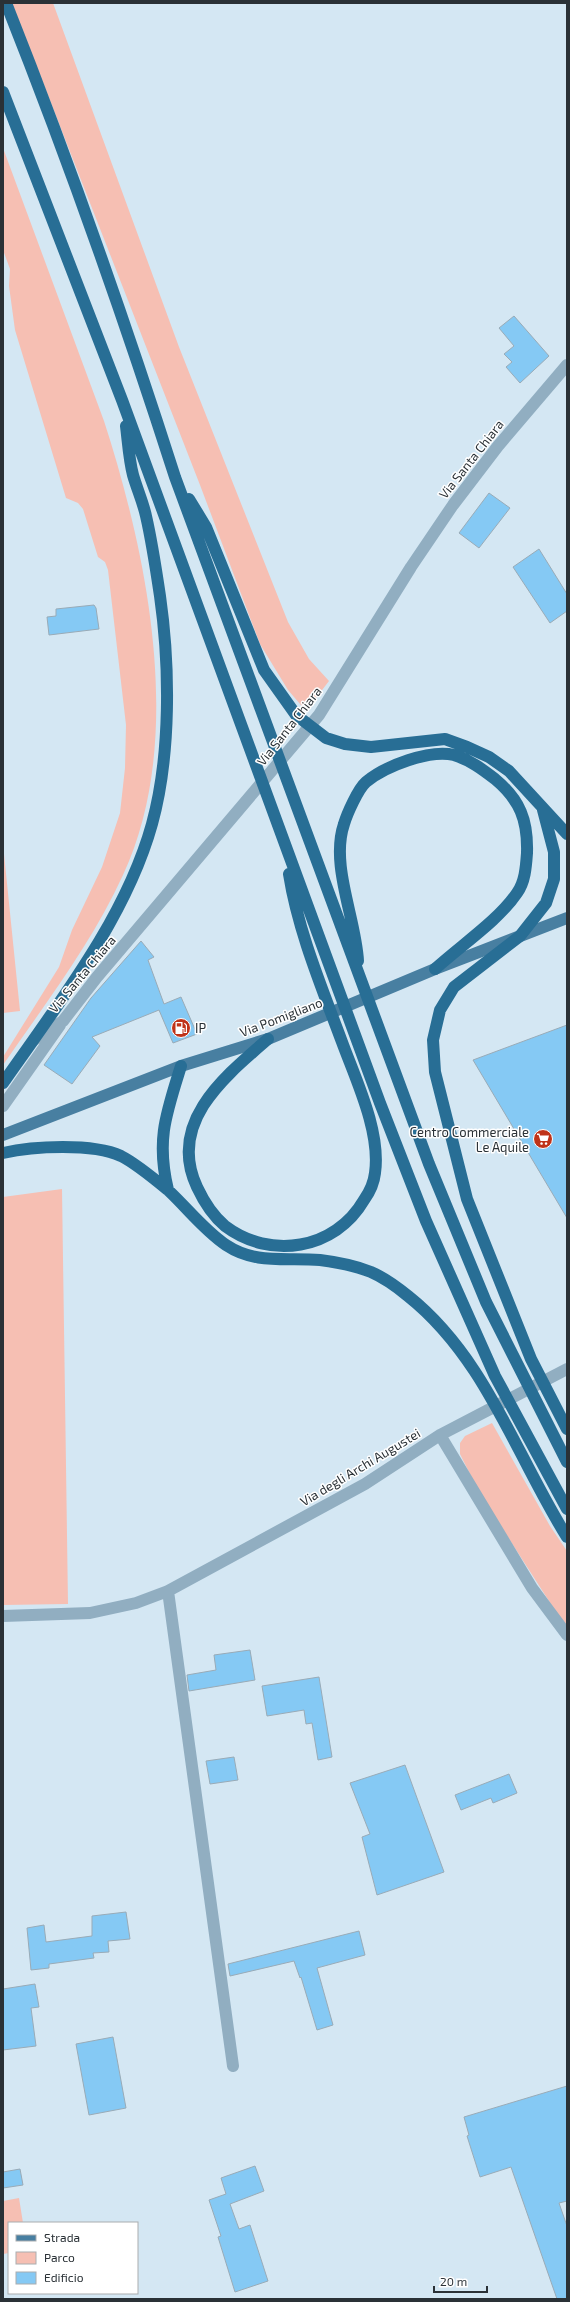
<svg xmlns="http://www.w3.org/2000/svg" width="570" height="2302" font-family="'Exo 2',sans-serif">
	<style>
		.green { fill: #f6bfb3 }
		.building { fill: #85c9f4; stroke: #99abb7 }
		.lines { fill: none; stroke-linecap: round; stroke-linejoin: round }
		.minor { stroke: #91aec1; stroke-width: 12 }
		.major { stroke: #487fa1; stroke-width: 12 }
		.highway { stroke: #286e95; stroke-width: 12 }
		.labels { text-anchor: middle; stroke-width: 3; stroke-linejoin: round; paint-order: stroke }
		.street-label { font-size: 13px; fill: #2a3136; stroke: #fff }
		.poi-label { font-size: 13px; fill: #2a3136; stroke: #fff; text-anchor: start }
	</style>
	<rect width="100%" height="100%" fill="#d4e7f3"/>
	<path class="green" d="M 12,3 L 53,3 L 179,347 L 288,622 L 309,659 L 329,681 L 306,711 L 288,690 L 260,644 L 200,485 Z
		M 3,148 L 104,421 C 148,557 186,740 123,875 C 92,943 45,1004 3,1065 L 3,1057 L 59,967 L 72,930 L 102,867 L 120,813 L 125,768 L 126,725 L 108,570 L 105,562 L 98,557 L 83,509 L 78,503 L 66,498 L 15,330 L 9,286 L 10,269 L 3,250 Z
		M 3,844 L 20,1011 L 3,1013 Z
		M 62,1189 L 68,1604 L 3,1605 L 3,1197 Z
		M 492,1423 L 550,1526 L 567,1551 L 567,1629 L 479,1492 L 460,1454 L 460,1443 L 465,1436 Z
		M 19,2198 L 23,2223 L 9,2223 L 9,2253 L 3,2254 L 3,2201 Z"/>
	<path class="building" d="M 514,316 L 549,356 L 520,383 L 506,367 L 512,362 L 504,354 L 514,346 L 499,328 Z
		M 489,493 L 510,508 L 479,548 L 459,533 Z
		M 539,549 L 567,594 L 567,611 L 550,623 L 513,567 Z
		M 94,605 L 96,608 L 99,629 L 49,635 L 47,617 L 56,616 L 56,609 Z
		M 141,941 L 154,957 L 148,960 L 164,1004 L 181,997 L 197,1034 L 173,1043 L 159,1010 L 92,1037 L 100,1046 L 72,1084 L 44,1065 L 91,998 Z
		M 567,1025 L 567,1218 L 473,1060 Z
		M 250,1650 L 255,1680 L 189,1691 L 187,1675 L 216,1670 L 214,1655 Z
		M 319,1677 L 332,1757 L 318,1760 L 312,1723 L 306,1724 L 304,1710 L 267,1716 L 262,1686 Z
		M 234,1757 L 238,1780 L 210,1784 L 206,1761 Z
		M 405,1765 L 444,1872 L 377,1895 L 362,1837 L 370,1834 L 350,1783 Z
		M 509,1774 L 517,1793 L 493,1803 L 491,1798 L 461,1810 L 455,1795 Z
		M 126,1912 L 130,1939 L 108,1941 L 109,1952 L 93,1953 L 94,1958 L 49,1964 L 49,1968 L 31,1970 L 27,1928 L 44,1925 L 46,1942 L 92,1936 L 92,1916 Z
		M 359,1931 L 365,1955 L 317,1968 L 333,2025 L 317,2030 L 301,1977 L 300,1978 L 294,1961 L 230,1976 L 228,1964 Z
		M 35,1984 L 39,2007 L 31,2008 L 36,2046 L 3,2050 L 3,1989 Z
		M 113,2037 L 126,2108 L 89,2115 L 76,2044 Z
		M 567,2086 L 567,2201 L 559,2203 L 567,2226 L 567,2299 L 557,2299 L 511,2167 L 480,2177 L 467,2136 L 469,2135 L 464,2117 Z
		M 255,2166 L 264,2191 L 230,2204 L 239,2229 L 250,2225 L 268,2281 L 235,2292 L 218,2237 L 221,2236 L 209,2200 L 226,2194 L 221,2178 Z
		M 20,2169 L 23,2185 L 3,2188 L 3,2172 Z"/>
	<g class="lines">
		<path class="minor" d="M 34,1040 L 63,1021 L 97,977 L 319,715 L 411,567 L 453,505 L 498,446 L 567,365
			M 3,1106 L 60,1025
			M 440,1435 L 532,1588 L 567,1635
			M 168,1591 L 233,2066
			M 3,1616 L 90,1613 L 136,1603 L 168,1591 L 365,1484 L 440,1435 L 567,1369"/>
		<path class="major" d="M 3,1135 L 181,1066 L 268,1039 L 435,969 L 567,918"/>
		<path class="highway" d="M 6,3 C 68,159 124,318 175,477 L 429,1164 L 486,1302 L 567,1462
			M 3,92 L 122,400 L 380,1103 L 426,1221 L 495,1376 L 567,1509
			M 189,499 L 206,527 L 264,670 L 296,715 L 326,738 L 345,744 L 371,747 L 445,739 L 467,747 L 489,757 L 509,771 L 567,834
			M 543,810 L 554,852 L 554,879 L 546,903 L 520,936 L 454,987 L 440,1010 L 433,1040 L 435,1072 L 467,1199 L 531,1359 L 567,1429
			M 358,961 C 356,919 330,865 344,824 C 347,814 358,789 366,782 C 385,766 430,749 454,755 C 470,760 482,769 495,779 C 520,800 528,820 527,853 C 526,867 525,882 517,893 C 499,920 460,946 435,969
			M 268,1039 C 224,1077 167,1123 197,1187 C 204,1202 212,1215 225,1226 C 270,1260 335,1250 364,1200 C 369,1193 374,1182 375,1173 C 381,1132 356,1080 342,1042 C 322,988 298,931 289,874
			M 3,1083 C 58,1004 126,918 152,824 C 171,755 170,666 160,596 C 156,569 152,542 146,516 C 143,502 137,489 133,475 C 129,460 128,442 126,426
			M 3,1153 C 33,1146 93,1143 121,1156 C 135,1163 157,1181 169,1191 C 188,1209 205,1231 226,1245 C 256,1265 286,1257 320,1260 C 336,1262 356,1266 371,1272 C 385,1278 397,1287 408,1296 C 486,1358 516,1456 567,1537
			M 168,1190 C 156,1140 166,1114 181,1066"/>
	</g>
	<defs>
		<g id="fuel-disc" transform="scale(1)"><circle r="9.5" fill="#bf3319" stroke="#fff"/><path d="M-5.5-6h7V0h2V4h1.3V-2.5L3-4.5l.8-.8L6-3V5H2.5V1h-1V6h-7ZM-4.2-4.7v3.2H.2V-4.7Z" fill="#fff"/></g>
		<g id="supermarket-disc" transform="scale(1)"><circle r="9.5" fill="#bf3319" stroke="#fff"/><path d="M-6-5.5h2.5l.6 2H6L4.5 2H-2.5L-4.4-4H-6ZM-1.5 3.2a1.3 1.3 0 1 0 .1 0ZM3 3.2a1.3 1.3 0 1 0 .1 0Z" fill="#fff"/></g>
	</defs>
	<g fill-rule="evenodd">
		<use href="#fuel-disc" x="181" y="1028"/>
		<use href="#supermarket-disc" x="543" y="1139"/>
	</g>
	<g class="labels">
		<g class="street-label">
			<text transform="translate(471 459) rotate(-52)" y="5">Via Santa Chiara</text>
			<text transform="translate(289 726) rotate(-52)" y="5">Via Santa Chiara</text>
			<text transform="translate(82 974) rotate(-50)" y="5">Via Santa Chiara</text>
			<text transform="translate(281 1017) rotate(-21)" y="5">Via Pomigliano</text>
			<text transform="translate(360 1467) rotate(-31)" y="5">Via degli Archi Augustei</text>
		</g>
		<g class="poi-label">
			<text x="195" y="1033">IP</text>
			<text x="529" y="1137" text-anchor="end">Centro Commerciale<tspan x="529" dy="15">Le Aquile</tspan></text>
		</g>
	</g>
	<rect width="570" height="2302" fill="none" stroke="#2a3136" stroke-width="8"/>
	<rect x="8" y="2222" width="130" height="72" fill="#ffffff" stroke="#aaadaf"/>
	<rect x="16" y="2235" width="20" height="6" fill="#487fa1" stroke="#aaadaf"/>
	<text x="44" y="2242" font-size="12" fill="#2a3136">Strada</text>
	<rect x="16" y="2252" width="20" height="12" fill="#f6bfb3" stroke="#aaadaf"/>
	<text x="44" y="2262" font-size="12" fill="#2a3136">Parco</text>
	<rect x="16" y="2272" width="20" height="12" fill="#85c9f4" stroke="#aaadaf"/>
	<text x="44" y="2282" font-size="12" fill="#2a3136">Edificio</text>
	<path d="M434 2286v6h53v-6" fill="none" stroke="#2a3136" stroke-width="2"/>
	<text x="440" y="2286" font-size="12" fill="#2a3136" stroke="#ffffff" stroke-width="3" paint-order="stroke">20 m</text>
</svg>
